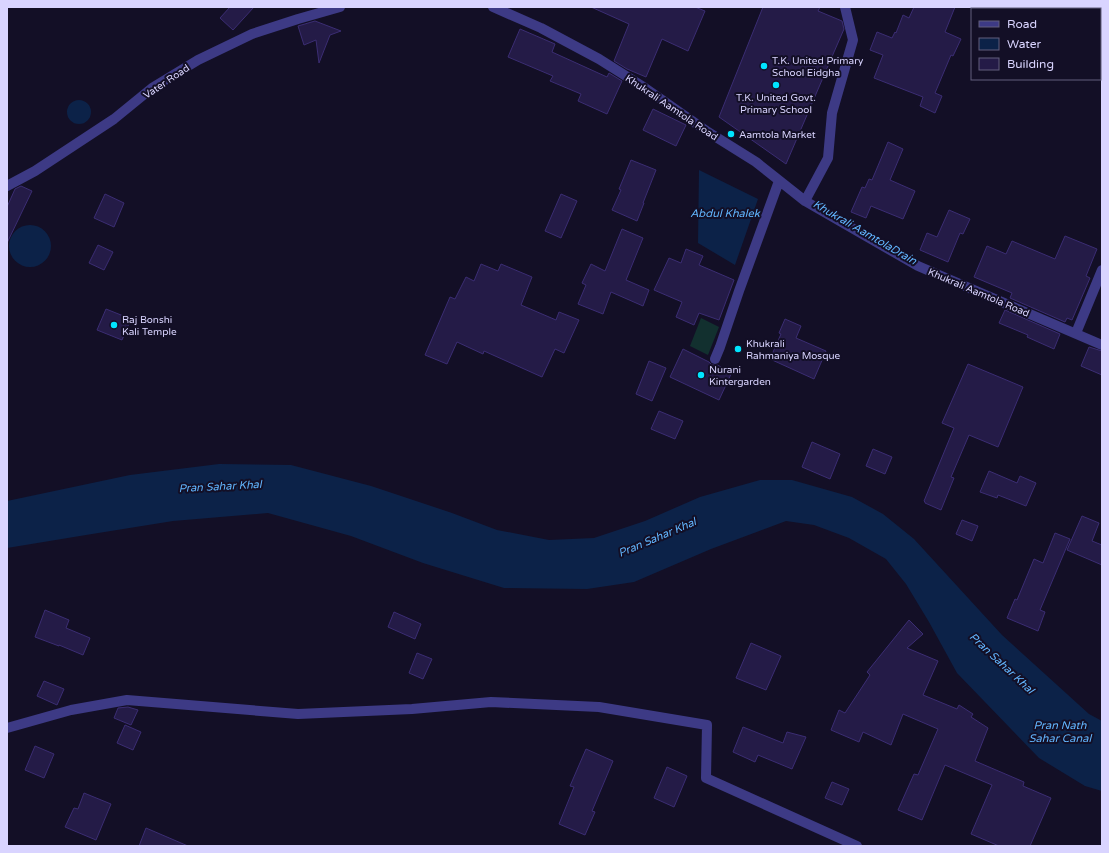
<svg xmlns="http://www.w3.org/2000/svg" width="1109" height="853" font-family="'Varela Round',sans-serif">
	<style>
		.green { fill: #12302f }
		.water { fill: #0c2248 }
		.building { fill: #241b47; stroke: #3b2d73 }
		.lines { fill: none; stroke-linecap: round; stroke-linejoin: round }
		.minor { stroke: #3d3a85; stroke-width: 10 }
		.tertiary { stroke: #3d3a85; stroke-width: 10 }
		.poi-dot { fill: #00e5ff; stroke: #130f26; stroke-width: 1.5 }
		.labels { text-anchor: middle; stroke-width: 4; stroke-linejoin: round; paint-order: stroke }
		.poi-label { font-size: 10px; fill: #d9d4ff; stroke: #130f26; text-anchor: start }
		.street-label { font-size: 10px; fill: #d9d4ff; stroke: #130f26 }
		.water-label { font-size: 11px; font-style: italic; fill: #62b6ff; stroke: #130f26 }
	</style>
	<rect width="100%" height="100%" fill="#130f26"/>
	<path class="green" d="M 701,318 L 719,327 L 708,355 L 690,346 Z"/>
	<path class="water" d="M67 112a12 12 0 1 1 24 0a12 12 0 1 1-24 0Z
		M 699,170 L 758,199 L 735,265 L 698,243 Z
		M9 246a21 21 0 1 1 42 0a21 21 0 1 1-42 0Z
		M 219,464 L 291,465 L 371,486 L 452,513 L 497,530 L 549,540 L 594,538 L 645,521 L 700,497 L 760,480 L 792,480 L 852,497 L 883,514 L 914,539 L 1002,635 L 1089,714 L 1102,721 L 1102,791 L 1085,786 L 1039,758 L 957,673 L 929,622 L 906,584 L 886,559 L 849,538 L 814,525 L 786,521 L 711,549 L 634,582 L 587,589 L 504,588 L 423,563 L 351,536 L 268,513 L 173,521 L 92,534 L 7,548 L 7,501 L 130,475 Z"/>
	<path class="building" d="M 230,7 L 254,7 L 233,30 L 220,18 Z
		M 591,7 L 695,7 L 705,11 L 688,51 L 662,39 L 646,77 L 627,69 L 614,61 L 629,24 Z
		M 763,7 L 820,7 L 818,11 L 842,21 L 844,29 L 834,52 L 786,164 L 719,117 Z
		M 914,7 L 955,7 L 945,32 L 961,39 L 953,56 L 951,55 L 935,93 L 942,96 L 935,113 L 920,106 L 923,97 L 874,78 L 883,55 L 870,50 L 877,32 L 892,38 L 895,32 L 896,33 L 903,15 L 909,18 Z
		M 315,21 L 341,31 L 330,35 L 319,63 L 316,40 L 304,45 L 298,26 Z
		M 520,29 L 555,44 L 552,52 L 607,77 L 609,73 L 622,81 L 607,114 L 578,101 L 581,94 L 550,81 L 553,76 L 508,57 Z
		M 653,109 L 686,125 L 676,146 L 643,130 Z
		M 888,142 L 903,149 L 890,180 L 915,191 L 903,219 L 871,206 L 866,218 L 851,212 L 862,187 L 865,188 L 869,179 L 872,180 Z
		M 631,160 L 656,170 L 643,203 L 644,203 L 637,221 L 612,210 L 621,190 L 619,189 Z
		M 21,186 L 32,191 L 7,243 L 7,207 L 15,189 Z
		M 105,194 L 124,203 L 114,227 L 94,218 Z
		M 561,194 L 577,201 L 561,238 L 545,231 Z
		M 949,210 L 970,219 L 963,234 L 960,233 L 948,262 L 920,250 L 927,233 L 937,237 Z
		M 622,229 L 643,238 L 626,280 L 649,290 L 643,306 L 611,292 L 603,314 L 578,304 L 586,285 L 582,283 L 591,264 L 605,271 Z
		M 1065,236 L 1097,249 L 1086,276 L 1090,278 L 1072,320 L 1067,318 L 1065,322 L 1010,298 L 1012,293 L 974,277 L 987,246 L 1006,254 L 1012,241 L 1055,259 Z
		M 98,245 L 113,252 L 104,270 L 89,263 Z
		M 686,249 L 703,256 L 699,265 L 734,280 L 719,320 L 699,313 L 694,325 L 676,317 L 682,302 L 654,290 L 669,258 L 681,263 Z
		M 481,264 L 498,271 L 501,264 L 532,277 L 521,305 L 556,320 L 559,312 L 579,320 L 564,353 L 555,349 L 542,377 L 484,351 L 483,354 L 457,342 L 447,364 L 425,355 L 450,297 L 455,299 L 466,277 L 474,281 Z
		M 106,309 L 131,319 L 122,340 L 97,330 Z
		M 1005,310 L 1060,334 L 1054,349 L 1027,337 L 1028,335 L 999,323 Z
		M 785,319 L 801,326 L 796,338 L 826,351 L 814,379 L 770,359 L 781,334 L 779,333 Z
		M 1089,347 L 1102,351 L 1102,375 L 1081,366 Z
		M 683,349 L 709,362 L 712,365 L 717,365 L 732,372 L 719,400 L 670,377 Z
		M 649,361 L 666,368 L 652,401 L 636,394 Z
		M 968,364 L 1023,387 L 998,447 L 969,435 L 951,477 L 954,478 L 941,510 L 925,503 L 925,502 L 924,501 L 954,428 L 942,423 Z
		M 659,411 L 683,421 L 675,439 L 651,429 Z
		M 812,442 L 840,454 L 830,479 L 802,467 Z
		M 873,449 L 892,457 L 885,474 L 866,466 Z
		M 989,471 L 1017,483 L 1020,476 L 1036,483 L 1026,506 L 998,495 L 997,498 L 980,492 Z
		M 1082,516 L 1099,523 L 1092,541 L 1102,545 L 1102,565 L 1067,550 Z
		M 962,520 L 978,526 L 972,541 L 956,534 Z
		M 1055,533 L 1070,539 L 1040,610 L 1045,612 L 1038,631 L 1007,618 L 1015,599 L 1017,600 L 1034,559 L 1043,563 Z
		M 45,610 L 69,620 L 66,628 L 90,638 L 83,655 L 59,645 L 59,646 L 35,637 Z
		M 394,612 L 421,624 L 415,639 L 388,627 Z
		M 909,620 L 923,634 L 907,648 L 938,661 L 923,695 L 957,709 L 959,705 L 973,714 L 971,717 L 988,728 L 975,761 L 1024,782 L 1023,786 L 1051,798 L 1030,846 L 999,846 L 971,834 L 992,785 L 945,765 L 922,820 L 898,810 L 914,774 L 918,775 L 938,729 L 903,714 L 891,745 L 863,732 L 859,742 L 831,730 L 839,710 L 845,713 L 870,675 L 867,672 Z
		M 751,643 L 781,656 L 766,690 L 736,678 Z
		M 417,653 L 432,659 L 423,679 L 409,673 Z
		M 44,681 L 64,689 L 57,705 L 37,696 Z
		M 128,707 L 138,710 L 131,725 L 114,718 L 118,708 Z
		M 125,725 L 141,732 L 133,750 L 117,743 Z
		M 743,727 L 783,743 L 787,732 L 806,737 L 792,769 L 758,755 L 755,762 L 733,752 Z
		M 35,746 L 54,754 L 44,778 L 25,770 Z
		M 586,749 L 613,761 L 592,811 L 595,812 L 585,835 L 559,824 L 574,787 L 570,786 Z
		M 667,767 L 687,776 L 674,807 L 654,798 Z
		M 832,782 L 849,789 L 842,805 L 825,798 Z
		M 84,793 L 111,804 L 96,840 L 65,827 L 74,808 L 78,809 Z
		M 146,828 L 188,846 L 139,846 Z"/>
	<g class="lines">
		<path class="minor" d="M 7,728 L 71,710 L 127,700 L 298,714 L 412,709 L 491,702 L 599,707 L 707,725 L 706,778 L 857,846"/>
		<path class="tertiary" d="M 493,7 L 541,28 L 599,59 L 645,88 L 708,132 L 756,162 L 805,201 L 918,266 L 1102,345
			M 7,186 L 35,171 L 114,119 L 152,88 L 198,60 L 252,34 L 298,19 L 340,7
			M 805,201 L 828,158 L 832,113 L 853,40 L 845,7
			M 1076,333 L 1102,270
			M 715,359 L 720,347 L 739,291 L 779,181"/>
	</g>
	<g class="poi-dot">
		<circle cx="764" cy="66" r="4"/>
		<circle cx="776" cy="85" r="4"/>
		<circle cx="731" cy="134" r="4"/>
		<circle cx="114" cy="325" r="4"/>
		<circle cx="738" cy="349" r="4"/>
		<circle cx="701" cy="375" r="4"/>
	</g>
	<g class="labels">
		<g class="poi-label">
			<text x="772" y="64">T.K. United Primary<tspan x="772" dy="12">School Eidgha</tspan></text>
			<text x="776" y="101" text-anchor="middle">T.K. United Govt.<tspan x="776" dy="12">Primary School</tspan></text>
			<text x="739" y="138">Aamtola Market</text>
			<text x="122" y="323">Raj Bonshi<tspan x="122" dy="12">Kali Temple</tspan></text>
			<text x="746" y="347">Khukrali<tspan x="746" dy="12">Rahmaniya Mosque</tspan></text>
			<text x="709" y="373">Nurani<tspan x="709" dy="12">Kintergarden</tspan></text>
		</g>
		<g class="street-label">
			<text transform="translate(166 81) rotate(-34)" y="4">Vater Road</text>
			<text transform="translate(672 107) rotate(34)" y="4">Khukrali Aamtola Road</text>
			<text transform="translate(979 292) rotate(23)" y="4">Khukrali Aamtola Road</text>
		</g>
		<g class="water-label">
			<text x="725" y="217">Abdul Khalek</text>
			<text transform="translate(865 232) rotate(30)" y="4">Khukrali AamtolaDrain</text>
			<text transform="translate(220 486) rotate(-3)" y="4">Pran Sahar Khal</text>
			<text transform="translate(657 537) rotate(-23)" y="4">Pran Sahar Khal</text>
			<text transform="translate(1002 663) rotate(43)" y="4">Pran Sahar Khal</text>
			<text x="1060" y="729">Pran Nath<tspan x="1060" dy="13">Sahar Canal</tspan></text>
		</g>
	</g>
	<rect width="1109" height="853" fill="none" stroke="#d9d4ff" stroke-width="16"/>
	<rect x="971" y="8" width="130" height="72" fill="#130f26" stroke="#625e7d"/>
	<rect x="979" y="21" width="20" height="6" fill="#3d3a85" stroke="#625e7d"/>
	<text x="1007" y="28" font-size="12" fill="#d9d4ff">Road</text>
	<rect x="979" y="38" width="20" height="12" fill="#0c2248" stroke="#625e7d"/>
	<text x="1007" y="48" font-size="12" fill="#d9d4ff">Water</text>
	<rect x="979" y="58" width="20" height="12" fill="#241b47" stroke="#625e7d"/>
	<text x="1007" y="68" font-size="12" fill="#d9d4ff">Building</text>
</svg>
